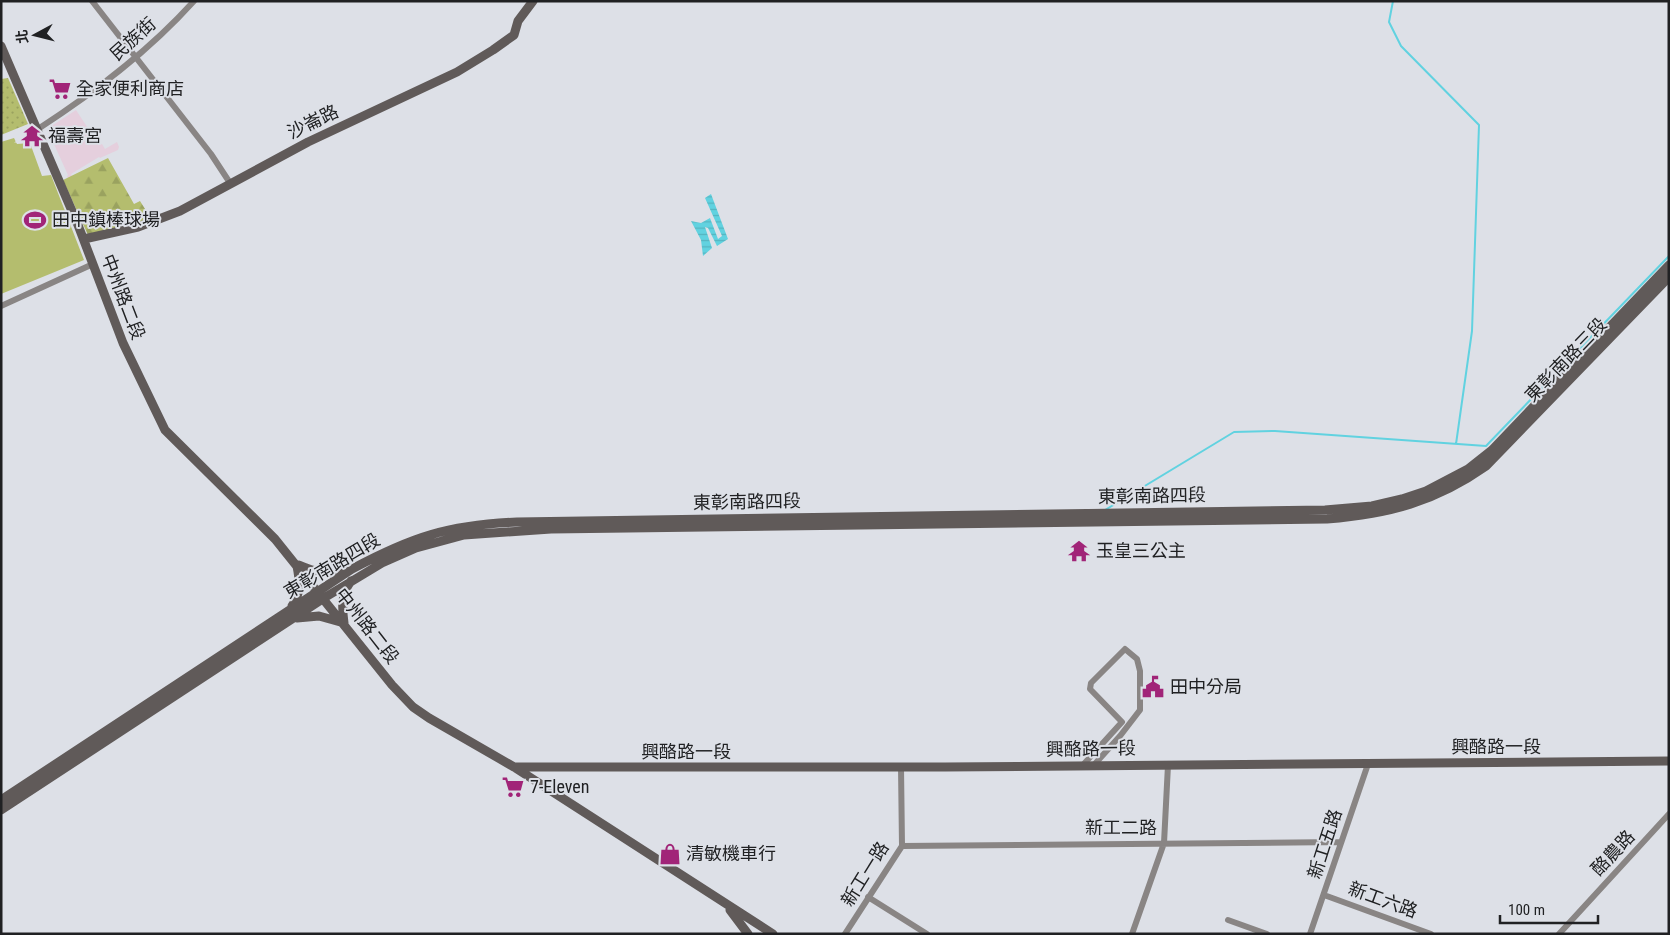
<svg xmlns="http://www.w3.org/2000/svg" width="1670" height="935" font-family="'Roboto Condensed','Noto Sans TC',sans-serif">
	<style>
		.commercial { fill: #e5cfdd }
		.green { fill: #b4bd6e }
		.forest { fill: url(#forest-firs) }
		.park { fill: url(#park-dots) }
		.water { fill: url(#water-rules) }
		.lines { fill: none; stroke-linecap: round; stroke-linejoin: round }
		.stream { stroke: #61d2e0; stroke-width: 2 }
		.street { stroke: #898584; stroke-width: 6 }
		.secondary { stroke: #605a59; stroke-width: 9 }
		.labels { text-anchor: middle; stroke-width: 4; stroke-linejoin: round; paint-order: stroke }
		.street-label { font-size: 18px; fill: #202123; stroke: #dde0e7 }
		.poi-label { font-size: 18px; fill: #202123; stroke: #dde0e7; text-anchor: start }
	</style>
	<defs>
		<pattern id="forest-firs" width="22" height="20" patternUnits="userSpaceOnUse" patternTransform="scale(1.25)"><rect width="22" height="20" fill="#b4bd6e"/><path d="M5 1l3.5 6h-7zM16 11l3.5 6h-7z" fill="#9aa25f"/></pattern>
		<pattern id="park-dots" width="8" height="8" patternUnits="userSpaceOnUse" patternTransform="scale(1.25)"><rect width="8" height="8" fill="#b4bd6e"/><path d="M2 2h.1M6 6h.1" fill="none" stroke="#9aa25f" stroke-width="1.8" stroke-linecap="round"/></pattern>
		<pattern id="water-rules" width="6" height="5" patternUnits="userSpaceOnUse" patternTransform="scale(1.25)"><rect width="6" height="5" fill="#61d2e0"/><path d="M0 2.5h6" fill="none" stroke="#54b4c0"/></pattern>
	</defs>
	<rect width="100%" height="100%" fill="#dde0e7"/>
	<path class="commercial" d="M 76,110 L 99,145 L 102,144 L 105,149 L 117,142 L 119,147 L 118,150 L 100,158 L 99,157 L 71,174 L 74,180 L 70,183 L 67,176 L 68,175 L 48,131 L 50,127 Z"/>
	<path class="green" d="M 14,138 L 17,144 L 30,143 L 42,176 L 51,175 L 84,260 L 1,294 L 1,142 Z"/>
	<path class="forest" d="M 108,158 L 134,204 L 140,201 L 152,220 L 88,235 L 63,180 Z"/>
	<path class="park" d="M 8,78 L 28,124 L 1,135 L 1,79 Z"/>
	<path class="water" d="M 711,194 L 728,239 L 717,246 L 708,228 L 705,227 L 712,248 L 703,256 L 701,240 L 691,221 L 701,223 L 710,218 L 718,239 L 722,236 L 705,198 Z"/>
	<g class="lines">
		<path class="stream" d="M 1393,1 L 1389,22 L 1401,46 L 1479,125 L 1472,331 L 1456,444
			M 1105,510 L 1234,432 L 1275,431 L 1486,446 L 1669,256"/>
		<path class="street" d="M 92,1 L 211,154 L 230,183
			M 38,129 C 95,92 148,52 194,1
			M 1,306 L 93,264
			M 1082,766 L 1122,722 L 1090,689 L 1091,683 L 1125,649 L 1137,659 L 1140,671 L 1140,710 L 1120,736 L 1093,766
			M 902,846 L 1341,842
			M 1324,895 L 1431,934
			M 868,897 L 927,934
			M 1228,920 L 1267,934
			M 845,934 L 902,846 L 901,767
			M 1132,934 L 1164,843 L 1168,765
			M 1310,934 L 1368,764
			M 1559,934 L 1669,814"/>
		<path class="secondary" d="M 1,46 L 78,225 L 123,343 L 165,430 L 275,539 L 392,685 L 413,707 L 429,718 L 514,767 L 773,934
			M 84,239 L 138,227 L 180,211 L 308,142 L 457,72 L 493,50 L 514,35 L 518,21 L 533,1
			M 299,565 C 315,572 329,575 347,571
			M 292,606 C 301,594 300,581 297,566
			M 297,618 L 319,616 L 344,623 C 342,608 341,594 351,581
			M 514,767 L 945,767 L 1669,761
			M 1,800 L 352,569 C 412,537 448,525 517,522 L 1325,510 L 1372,506 L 1402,499 L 1426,491 L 1468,469 L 1492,450 L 1669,265
			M 1,810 L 324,598 L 382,563 L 416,548 L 464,535 L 551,529 L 1327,519 C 1388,514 1435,502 1486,466 L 1669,277
			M 730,910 L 748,934"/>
	</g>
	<defs>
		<g id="supermarket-bare" transform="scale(1.725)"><path d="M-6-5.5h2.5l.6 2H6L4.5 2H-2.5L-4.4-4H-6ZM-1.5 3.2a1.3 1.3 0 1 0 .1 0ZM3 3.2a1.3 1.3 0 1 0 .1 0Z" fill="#a12478" stroke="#dde0e7" stroke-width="2.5" paint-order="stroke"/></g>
		<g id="temple-bare" transform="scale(1.725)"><path d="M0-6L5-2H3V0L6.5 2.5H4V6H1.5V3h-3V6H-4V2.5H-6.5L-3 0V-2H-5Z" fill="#a12478" stroke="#dde0e7" stroke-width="2.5" paint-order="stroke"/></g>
		<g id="stadium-bare" transform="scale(1.725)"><path d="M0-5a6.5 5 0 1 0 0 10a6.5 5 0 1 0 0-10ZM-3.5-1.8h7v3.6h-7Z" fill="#a12478" stroke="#dde0e7" stroke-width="2.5" paint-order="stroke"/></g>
		<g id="civic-bare" transform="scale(1.725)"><path d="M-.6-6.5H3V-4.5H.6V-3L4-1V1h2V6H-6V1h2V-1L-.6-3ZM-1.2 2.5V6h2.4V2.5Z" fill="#a12478" stroke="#dde0e7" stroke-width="2.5" paint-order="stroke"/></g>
		<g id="shop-bare" transform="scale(1.725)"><path d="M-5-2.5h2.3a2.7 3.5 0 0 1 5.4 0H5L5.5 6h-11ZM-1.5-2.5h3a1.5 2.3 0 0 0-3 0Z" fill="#a12478" stroke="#dde0e7" stroke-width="2.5" paint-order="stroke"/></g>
	</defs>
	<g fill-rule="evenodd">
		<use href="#supermarket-bare" x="60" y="89"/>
		<use href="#temple-bare" x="32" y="136"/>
		<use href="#stadium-bare" x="35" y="220"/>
		<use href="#temple-bare" x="1079" y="551"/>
		<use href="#civic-bare" x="1153" y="687"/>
		<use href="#supermarket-bare" x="513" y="787"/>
		<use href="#shop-bare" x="670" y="854"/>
	</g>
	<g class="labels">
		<g class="street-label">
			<text transform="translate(133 39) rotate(-42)" y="6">民族街</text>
			<text transform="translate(313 122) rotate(-26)" y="6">沙崙路</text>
			<text transform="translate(123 297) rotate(69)" y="6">中州路二段</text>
			<text transform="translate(1566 360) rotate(-46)" y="6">東彰南路三段</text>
			<text transform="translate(1152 496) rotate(-1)" y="6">東彰南路四段</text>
			<text transform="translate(747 502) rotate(-1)" y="6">東彰南路四段</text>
			<text transform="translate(332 566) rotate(-31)" y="6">東彰南路四段</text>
			<text transform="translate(367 626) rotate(52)" y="6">中州路二段</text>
			<text x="1496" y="753">興酪路一段</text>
			<text transform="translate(1091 749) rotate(-1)" y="6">興酪路一段</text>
			<text x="686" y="758">興酪路一段</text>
			<text x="1121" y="834">新工二路</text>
			<text transform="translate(1325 844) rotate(-72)" y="6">新工五路</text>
			<text transform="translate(1613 853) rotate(-47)" y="6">酪農路</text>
			<text transform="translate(865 874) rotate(-58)" y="6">新工一路</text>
			<text transform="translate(1383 900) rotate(20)" y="6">新工六路</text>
		</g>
		<g class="poi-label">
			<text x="76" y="95">全家便利商店</text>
			<text x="48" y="142">福壽宮</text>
			<text x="52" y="226">田中鎮棒球場</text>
			<text x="1096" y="557">玉皇三公主</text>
			<text x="1170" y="693">田中分局</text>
			<text x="530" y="793">7-Eleven</text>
			<text x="686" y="860">清敏機車行</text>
		</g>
	</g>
	<rect width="1670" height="935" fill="none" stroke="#202123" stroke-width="5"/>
	<g transform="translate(35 35) rotate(263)" stroke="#dde0e7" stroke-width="4" paint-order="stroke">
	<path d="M0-4L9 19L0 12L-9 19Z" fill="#202123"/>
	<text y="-8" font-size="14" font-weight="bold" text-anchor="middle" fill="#202123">北</text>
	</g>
	<path d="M1500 915v8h98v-8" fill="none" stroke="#202123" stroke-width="2.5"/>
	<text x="1508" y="915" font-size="15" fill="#202123" stroke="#dde0e7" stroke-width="4" paint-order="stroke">100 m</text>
</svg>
